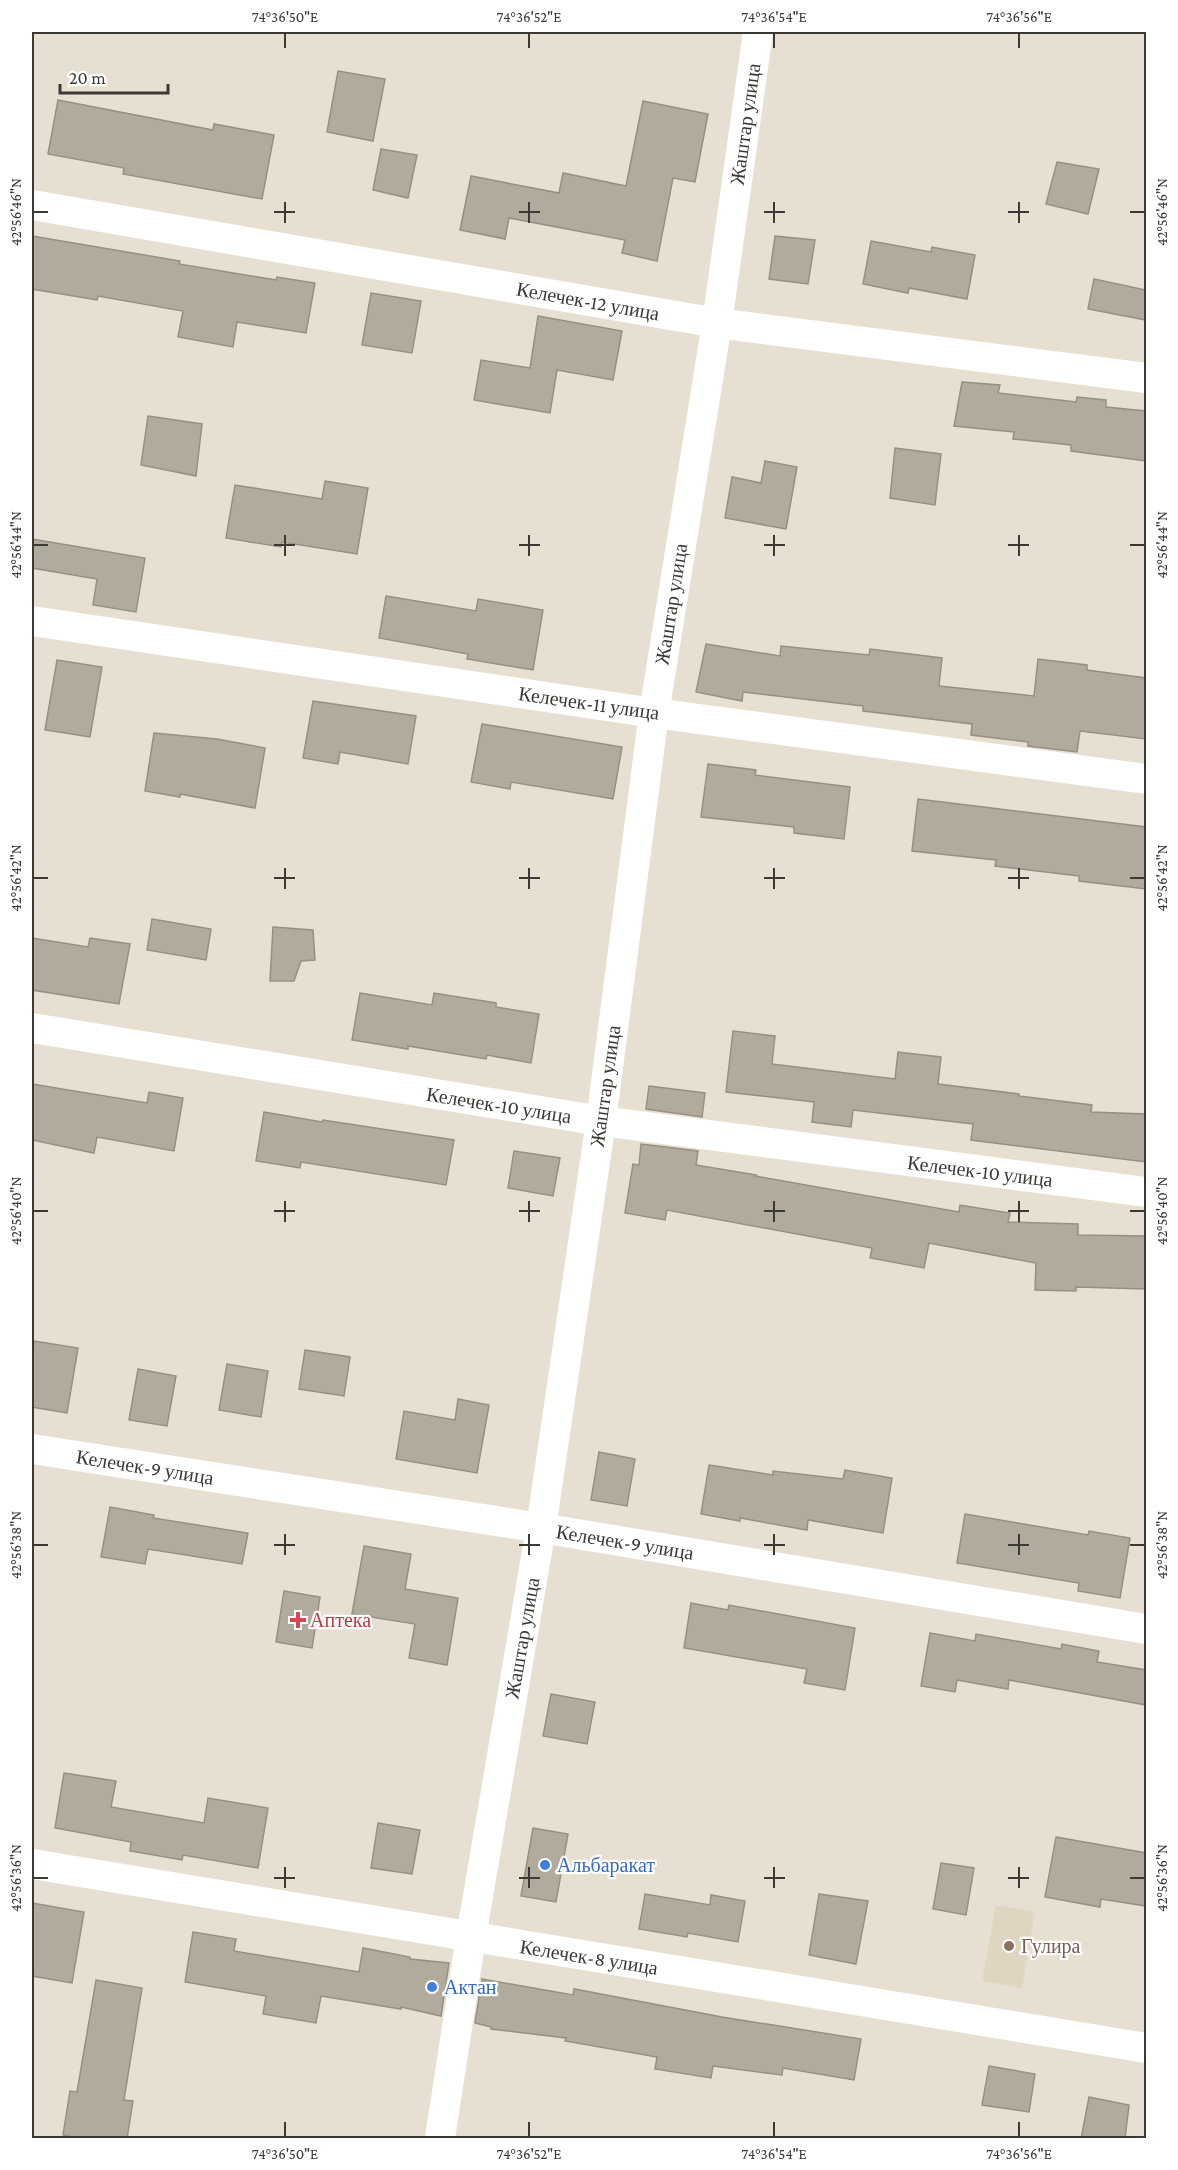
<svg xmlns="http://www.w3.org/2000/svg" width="1178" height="2170" font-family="'Crimson Pro',serif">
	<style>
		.built { fill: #dfd5c0 }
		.building { fill: #b1ab9d; stroke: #969083; stroke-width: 1.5 }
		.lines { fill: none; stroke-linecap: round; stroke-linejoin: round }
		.street { stroke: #fff; stroke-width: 30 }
		.ticks { fill: none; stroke: #3c3934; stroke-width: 2 }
		.health-dot { fill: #e0444e; stroke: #fff; stroke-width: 2 }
		.shop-dot { fill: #3f7fe0; stroke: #fff; stroke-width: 2 }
		.education-dot { fill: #8d6e63; stroke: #fff; stroke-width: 2 }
		.labels { text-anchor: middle; stroke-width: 4.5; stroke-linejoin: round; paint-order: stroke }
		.street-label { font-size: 20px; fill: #3c3934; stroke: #fff }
		.health-label { font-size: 20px; fill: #be3a42; stroke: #fff; text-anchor: start }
		.shop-label { font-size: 20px; fill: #366cbe; stroke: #fff; text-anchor: start }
		.education-label { font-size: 20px; fill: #785e54; stroke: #fff; text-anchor: start }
		.neatline { fill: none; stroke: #3c3934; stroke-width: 2 }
		.ticks-label { font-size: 15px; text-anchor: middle; fill: #3c3934 }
	</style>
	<rect width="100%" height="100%" fill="#e7e0d2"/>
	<path class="built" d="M 996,1905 L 1035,1912 L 1022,1988 L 982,1981 Z"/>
	<path class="building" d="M 338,71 L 385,79 L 373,141 L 327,132 Z
		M 58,100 L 213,130 L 214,124 L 274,135 L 262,199 L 123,174 L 124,168 L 48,154 Z
		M 643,101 L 708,114 L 695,182 L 673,178 L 657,261 L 622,253 L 625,240 L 509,218 L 505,239 L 460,230 L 471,176 L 559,193 L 563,173 L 626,186 Z
		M 381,149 L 417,155 L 408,198 L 373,190 Z
		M 1057,162 L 1099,169 L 1088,214 L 1046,204 Z
		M 32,236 L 180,261 L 179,264 L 276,280 L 277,277 L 315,283 L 306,333 L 237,322 L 233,347 L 178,337 L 183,311 L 98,296 L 97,300 L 32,289 Z
		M 775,236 L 815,240 L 808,284 L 769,279 Z
		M 871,241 L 931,252 L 932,247 L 975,255 L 967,299 L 909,288 L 908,293 L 863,284 Z
		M 1094,279 L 1146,290 L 1146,320 L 1088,309 Z
		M 371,293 L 421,301 L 412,353 L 362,345 Z
		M 538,316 L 622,331 L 613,380 L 557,370 L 550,413 L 474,400 L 481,360 L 530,368 Z
		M 962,382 L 1000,385 L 998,393 L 1076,402 L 1077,397 L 1106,400 L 1106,407 L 1146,411 L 1146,461 L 1071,451 L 1071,445 L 1013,439 L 1014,432 L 954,426 Z
		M 148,416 L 202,424 L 196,476 L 141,465 Z
		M 895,448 L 941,454 L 935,505 L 890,498 Z
		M 765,461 L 797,467 L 786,529 L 725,518 L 732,477 L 761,483 Z
		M 325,481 L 368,488 L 357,554 L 282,542 L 281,547 L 226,538 L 235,485 L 322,499 Z
		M 32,539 L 145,558 L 136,612 L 93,605 L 97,579 L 32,568 Z
		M 386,596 L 476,611 L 478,599 L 543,610 L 533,670 L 467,659 L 468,654 L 379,638 Z
		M 706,644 L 780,656 L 781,646 L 869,655 L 870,649 L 942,658 L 939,686 L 1034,696 L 1038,659 L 1087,665 L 1087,670 L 1146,678 L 1146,739 L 1080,731 L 1077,752 L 1028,746 L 1028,742 L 971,735 L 972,724 L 863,711 L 863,706 L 743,692 L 742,701 L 696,692 Z
		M 57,660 L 102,667 L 90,737 L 45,730 Z
		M 313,701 L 416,716 L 408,764 L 340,752 L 338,764 L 303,758 Z
		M 482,724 L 622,747 L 613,799 L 511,782 L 510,789 L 471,782 Z
		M 154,733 L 217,739 L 265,748 L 255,808 L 180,794 L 180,797 L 145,791 Z
		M 708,764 L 756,770 L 755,775 L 850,787 L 844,839 L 794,833 L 794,827 L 701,817 Z
		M 918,799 L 1146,827 L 1146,889 L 1079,881 L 1079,876 L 995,866 L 996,860 L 912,851 Z
		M 152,919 L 211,929 L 206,960 L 147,950 Z
		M 273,927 L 313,930 L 315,960 L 301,961 L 294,981 L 270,981 Z
		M 32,938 L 88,947 L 90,938 L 130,944 L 119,1004 L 32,990 Z
		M 360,993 L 432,1005 L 434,993 L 496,1003 L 496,1007 L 539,1014 L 531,1063 L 487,1055 L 486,1059 L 408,1046 L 408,1049 L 352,1040 Z
		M 733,1031 L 775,1036 L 772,1064 L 895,1079 L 898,1052 L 941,1057 L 938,1084 L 1019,1094 L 1019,1096 L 1092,1105 L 1091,1112 L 1146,1114 L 1146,1162 L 971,1140 L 973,1124 L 853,1110 L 851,1127 L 812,1122 L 814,1102 L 726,1092 Z
		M 32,1084 L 147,1103 L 149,1092 L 183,1098 L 174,1151 L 97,1137 L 94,1153 L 32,1140 Z
		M 649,1086 L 705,1093 L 702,1117 L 646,1109 Z
		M 264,1112 L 322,1122 L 323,1120 L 454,1140 L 446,1185 L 301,1162 L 300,1168 L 256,1161 Z
		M 641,1144 L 698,1151 L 696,1165 L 756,1175 L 755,1176 L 959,1212 L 960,1205 L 1010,1213 L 1008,1222 L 1078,1224 L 1078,1235 L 1146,1236 L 1146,1289 L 1076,1287 L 1076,1291 L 1035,1290 L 1036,1263 L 929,1243 L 924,1268 L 870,1258 L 872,1248 L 667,1210 L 665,1220 L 625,1213 L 633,1164 L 639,1165 Z
		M 514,1151 L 560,1158 L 553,1196 L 508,1188 Z
		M 34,1341 L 78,1348 L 67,1413 L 32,1407 L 32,1356 Z
		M 305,1350 L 350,1357 L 344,1396 L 299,1389 Z
		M 227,1364 L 268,1371 L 261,1417 L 219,1410 Z
		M 138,1369 L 176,1376 L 167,1426 L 129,1420 Z
		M 458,1399 L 489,1405 L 477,1473 L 396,1459 L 404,1411 L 455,1420 Z
		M 599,1452 L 635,1459 L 627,1506 L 591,1500 Z
		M 709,1465 L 773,1475 L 773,1471 L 843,1479 L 845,1470 L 892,1478 L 883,1533 L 808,1520 L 807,1530 L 740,1518 L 740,1521 L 701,1514 Z
		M 110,1507 L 154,1515 L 153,1518 L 248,1533 L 242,1564 L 148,1549 L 145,1564 L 101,1557 Z
		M 965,1514 L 1088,1535 L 1089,1531 L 1130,1538 L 1120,1598 L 1078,1591 L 1079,1583 L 957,1563 Z
		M 364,1546 L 411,1554 L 405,1589 L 458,1598 L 447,1665 L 409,1658 L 415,1624 L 352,1614 Z
		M 284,1591 L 320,1597 L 312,1648 L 276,1642 Z
		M 691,1603 L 728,1610 L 729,1605 L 855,1628 L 845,1690 L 804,1683 L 807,1669 L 684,1648 Z
		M 930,1633 L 975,1641 L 976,1634 L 1061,1649 L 1062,1644 L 1099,1651 L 1097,1662 L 1146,1670 L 1146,1705 L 1009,1680 L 1008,1689 L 957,1680 L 955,1692 L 921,1686 Z
		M 551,1694 L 595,1702 L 587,1744 L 543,1736 Z
		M 64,1773 L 116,1781 L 111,1807 L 204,1823 L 208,1798 L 268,1808 L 258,1868 L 183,1855 L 182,1860 L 130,1851 L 131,1842 L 55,1828 Z
		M 378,1823 L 420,1830 L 412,1874 L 371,1868 Z
		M 533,1828 L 568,1834 L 556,1902 L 521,1896 Z
		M 1056,1837 L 1146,1853 L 1146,1906 L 1101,1899 L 1100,1907 L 1045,1897 Z
		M 941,1863 L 974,1868 L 966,1915 L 933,1909 Z
		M 645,1894 L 710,1905 L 711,1895 L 745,1901 L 738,1942 L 688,1933 L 687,1937 L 639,1929 Z
		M 819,1894 L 868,1901 L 856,1964 L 809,1955 Z
		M 32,1903 L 84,1912 L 72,1983 L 32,1976 Z
		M 193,1932 L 236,1939 L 234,1951 L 359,1972 L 363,1948 L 410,1957 L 410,1959 L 449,1963 L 441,2016 L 401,2007 L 401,2009 L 321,1996 L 316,2023 L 263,2014 L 266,1996 L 185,1982 Z
		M 482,1979 L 573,1995 L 574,1989 L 722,2017 L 861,2039 L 854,2080 L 783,2068 L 782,2075 L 713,2066 L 711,2078 L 655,2069 L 657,2057 L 565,2041 L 566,2038 L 491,2029 L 491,2027 L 475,2023 Z
		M 96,1980 L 142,1988 L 124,2100 L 133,2101 L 127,2139 L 82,2139 L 63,2135 L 70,2091 L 77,2092 Z
		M 989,2066 L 1035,2074 L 1029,2112 L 982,2105 Z
		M 1089,2097 L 1129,2105 L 1125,2139 L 1081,2139 Z"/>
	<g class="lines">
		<path class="street" d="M 32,205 L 717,323 L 1146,378
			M 32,621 L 654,713 L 1146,779
			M 32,1028 L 601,1121 L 1146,1192
			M 32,1449 L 541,1528 L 1146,1629
			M 32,1864 L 1146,2048
			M 440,2138 L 471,1937 L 541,1528 L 601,1121 L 654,713 L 717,323 L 758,32"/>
	</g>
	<path class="ticks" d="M 285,33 L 285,48M 529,33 L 529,48M 774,33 L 774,48M 1019,33 L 1019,48M 285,202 L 285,223M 529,202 L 529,223M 774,202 L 774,223M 1019,202 L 1019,223M 33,212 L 48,212M 274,212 L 295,212M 519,212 L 540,212M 764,212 L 785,212M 1008,212 L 1029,212M 1130,212 L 1145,212M 285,535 L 285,556M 529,535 L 529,556M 774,535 L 774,556M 1019,535 L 1019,556M 33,545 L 48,545M 274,545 L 295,545M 519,545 L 540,545M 764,545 L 785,545M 1008,545 L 1029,545M 1130,545 L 1145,545M 285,868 L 285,889M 529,868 L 529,889M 774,868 L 774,889M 1019,868 L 1019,889M 33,878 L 48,878M 274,878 L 295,878M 519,878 L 540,878M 764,878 L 785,878M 1008,878 L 1029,878M 1130,878 L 1145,878M 285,1201 L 285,1222M 529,1201 L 529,1222M 774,1201 L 774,1222M 1019,1201 L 1019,1222M 33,1211 L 48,1211M 274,1211 L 295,1211M 519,1211 L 540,1211M 764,1211 L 785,1211M 1008,1211 L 1029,1211M 1130,1211 L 1145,1211M 285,1534 L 285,1555M 529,1534 L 529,1555M 774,1534 L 774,1555M 1019,1534 L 1019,1555M 33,1545 L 48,1545M 274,1545 L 295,1545M 519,1545 L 540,1545M 764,1545 L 785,1545M 1008,1545 L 1029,1545M 1130,1545 L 1145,1545M 285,1867 L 285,1888M 529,1867 L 529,1888M 774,1867 L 774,1888M 1019,1867 L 1019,1888M 33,1878 L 48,1878M 274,1878 L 295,1878M 519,1878 L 540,1878M 764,1878 L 785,1878M 1008,1878 L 1029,1878M 1130,1878 L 1145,1878M 285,2122 L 285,2137M 529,2122 L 529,2137M 774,2122 L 774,2137M 1019,2122 L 1019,2137"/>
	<path class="health-dot" d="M295 1611h6v6h6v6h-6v6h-6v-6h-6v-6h6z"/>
	<g class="shop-dot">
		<circle cx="545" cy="1865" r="6"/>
		<circle cx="432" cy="1987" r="6"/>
	</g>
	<circle class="education-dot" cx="1009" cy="1946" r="6"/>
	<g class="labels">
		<g class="street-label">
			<text transform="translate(745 124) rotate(-82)" y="7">Жаштар улица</text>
			<text transform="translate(588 301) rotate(10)" y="7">Келечек-12 улица</text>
			<text transform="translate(671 604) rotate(-81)" y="7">Жаштар улица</text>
			<text transform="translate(589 703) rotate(8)" y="7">Келечек-11 улица</text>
			<text transform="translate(605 1086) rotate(-82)" y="7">Жаштар улица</text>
			<text transform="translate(499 1105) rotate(9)" y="7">Келечек-10 улица</text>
			<text transform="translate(980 1171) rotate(7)" y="7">Келечек-10 улица</text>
			<text transform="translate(145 1467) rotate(9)" y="7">Келечек-9 улица</text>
			<text transform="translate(625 1542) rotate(9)" y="7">Келечек-9 улица</text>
			<text transform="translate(522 1638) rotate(-80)" y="7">Жаштар улица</text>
			<text transform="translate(589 1957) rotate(9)" y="7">Келечек-8 улица</text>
		</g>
		<g class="health-label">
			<text x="310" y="1627">Аптека</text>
		</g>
		<g class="shop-label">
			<text x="557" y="1872">Альбаракат</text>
			<text x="444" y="1994">Актан</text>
		</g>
		<g class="education-label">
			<text x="1021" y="1953">Гулира</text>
		</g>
	</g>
	<rect width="1178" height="2170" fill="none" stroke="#ffffff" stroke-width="66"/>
	<path d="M60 84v9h108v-9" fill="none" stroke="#3c3934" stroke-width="3"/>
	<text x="69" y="84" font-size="18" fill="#3c3934" stroke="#ffffff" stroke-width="4.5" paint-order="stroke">20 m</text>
	<rect x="33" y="33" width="1112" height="2104" class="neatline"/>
	<g class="ticks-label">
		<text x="285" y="22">74°36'50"E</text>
		<text x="529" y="22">74°36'52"E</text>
		<text x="774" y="22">74°36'54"E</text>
		<text x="1019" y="22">74°36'56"E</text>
		<text transform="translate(16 212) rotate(-90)" y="5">42°56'46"N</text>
		<text transform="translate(1162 212) rotate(-90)" y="5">42°56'46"N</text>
		<text transform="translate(16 545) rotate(-90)" y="5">42°56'44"N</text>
		<text transform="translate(1162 545) rotate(-90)" y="5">42°56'44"N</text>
		<text transform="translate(16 878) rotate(-90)" y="5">42°56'42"N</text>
		<text transform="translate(1162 878) rotate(-90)" y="5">42°56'42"N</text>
		<text transform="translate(16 1211) rotate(-90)" y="5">42°56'40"N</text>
		<text transform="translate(1162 1211) rotate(-90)" y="5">42°56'40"N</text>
		<text transform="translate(16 1545) rotate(-90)" y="5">42°56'38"N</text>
		<text transform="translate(1162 1545) rotate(-90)" y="5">42°56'38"N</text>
		<text transform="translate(16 1878) rotate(-90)" y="5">42°56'36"N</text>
		<text transform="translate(1162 1878) rotate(-90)" y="5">42°56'36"N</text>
		<text x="285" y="2159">74°36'50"E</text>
		<text x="529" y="2159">74°36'52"E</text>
		<text x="774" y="2159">74°36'54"E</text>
		<text x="1019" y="2159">74°36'56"E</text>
	</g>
</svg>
